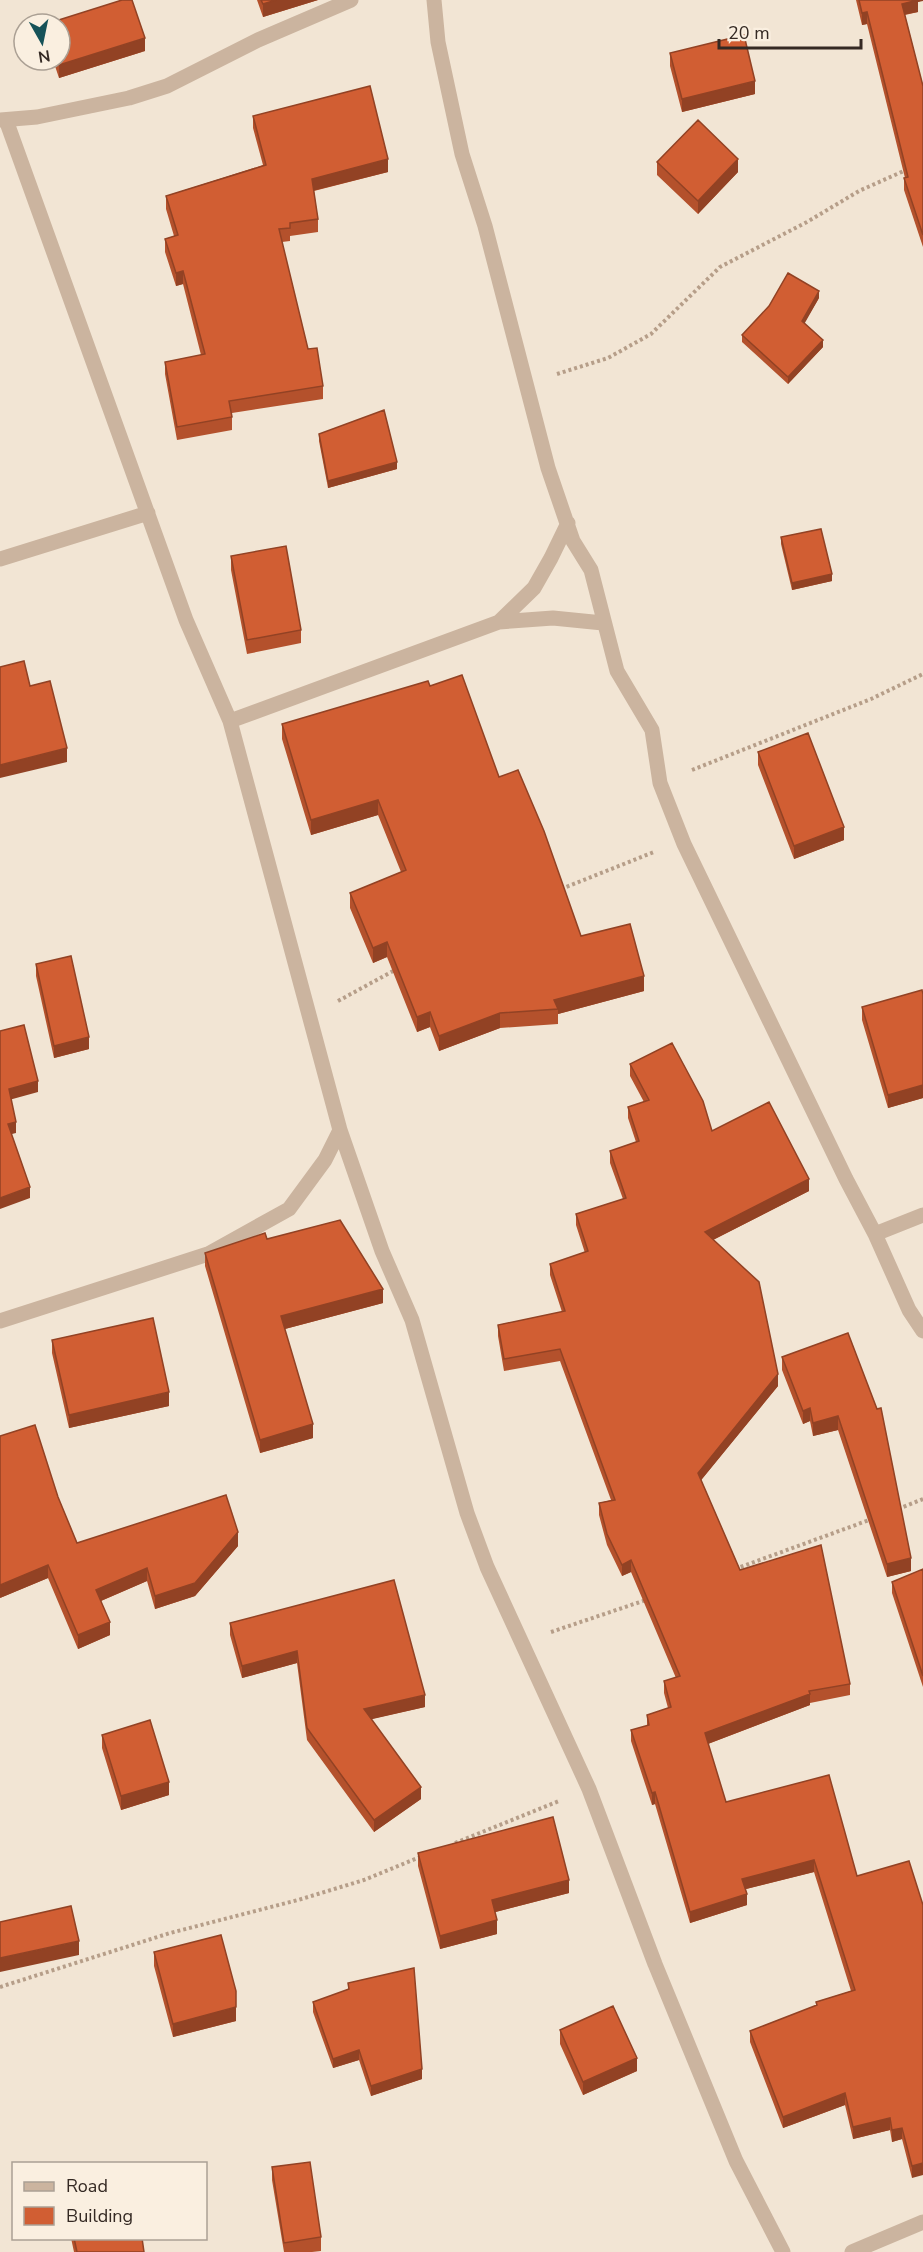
<svg xmlns="http://www.w3.org/2000/svg" width="923" height="2252" font-family="'Nunito Sans',sans-serif">
	<style>
		.lines { fill: none; stroke-linecap: round; stroke-linejoin: round }
		.path { stroke: #b69e89; stroke-width: 4; stroke-dasharray: 3 3; stroke-linecap: butt }
		.minor { stroke: #cbb49f; stroke-width: 15 }
		.wall { fill: #b4512c }
		.shaded-wall { fill: #924224 }
		.building { fill: #d15e33; stroke: #924224; stroke-width: 1.5 }
	</style>
	<rect width="100%" height="100%" fill="#f2e5d4"/>
	<g class="lines">
		<path class="path" d="M 557,374 L 608,358 L 651,334 L 720,267 L 807,222 L 859,191 L 906,170
			M 692,770 L 871,699 L 923,674
			M 561,889 L 654,852
			M 338,1001 L 395,970
			M 898,1509 L 923,1499
			M 735,1569 L 872,1519
			M 551,1632 L 646,1600
			M 455,1843 L 559,1801
			M 0,1987 L 170,1933 L 298,1900 L 364,1880 L 420,1857"/>
		<path class="minor" d="M 434,0 L 438,42 L 462,154 L 485,226 L 548,468 L 573,541 L 591,570 L 617,671 L 652,730 L 660,783 L 684,844 L 846,1179 L 875,1234 L 909,1310 L 923,1331
			M 0,120 L 37,117 L 129,98 L 167,86 L 258,40 L 351,0
			M 6,120 L 186,620 L 230,721 L 340,1130 L 382,1251 L 412,1320 L 467,1513 L 487,1567 L 589,1789 L 655,1964 L 736,2161 L 783,2252
			M 0,559 L 148,513
			M 499,622 L 534,588 L 551,558 L 568,523
			M 230,721 L 499,622 L 553,618 L 603,623
			M 875,1234 L 923,1215
			M 0,1321 L 208,1254 L 289,1209 L 325,1160 L 340,1130
			M 852,2252 L 923,2222"/>
	</g>
	<path class="wall" d="M 257,0 L 318,0 L 263,17 Z
		M 856,0 L 923,0 L 918,2 L 918,12 L 905,15 L 923,86 L 923,247 L 904,190 L 904,178 L 905,178 L 867,24 L 862,25 Z
		M 145,51 L 59,78 L 53,60 L 60,60 Z
		M 670,53 L 755,94 L 682,112 L 670,66 Z
		M 253,116 L 388,172 L 314,191 L 318,219 L 318,232 L 290,236 L 290,241 L 282,242 L 308,349 L 323,386 L 323,399 L 232,413 L 232,430 L 177,440 L 165,374 L 165,362 L 201,355 L 183,284 L 176,286 L 165,252 L 165,239 L 174,236 L 166,209 L 166,196 L 263,165 L 253,128 Z
		M 657,162 L 738,172 L 698,214 L 657,175 Z
		M 819,298 L 804,323 L 823,347 L 788,384 L 742,342 L 742,335 Z
		M 319,434 L 397,469 L 328,488 L 319,441 Z
		M 781,537 L 832,581 L 792,590 L 781,544 Z
		M 231,556 L 301,630 L 301,643 L 247,654 L 231,570 Z
		M 430,686 L 499,777 L 581,936 L 644,991 L 558,1014 L 558,1024 L 500,1028 L 439,1051 L 430,1027 L 417,1032 L 387,957 L 373,963 L 350,908 L 350,893 L 401,872 L 378,815 L 311,835 L 282,739 L 282,724 Z
		M 758,752 L 844,840 L 794,859 L 758,765 Z
		M 36,964 L 89,1049 L 54,1058 L 36,976 Z
		M 923,994 L 923,1098 L 888,1108 L 862,1020 L 862,1007 Z
		M 630,1064 L 712,1131 L 809,1191 L 713,1240 L 778,1386 L 701,1480 L 740,1570 L 850,1684 L 850,1695 L 810,1703 L 810,1705 L 708,1744 L 726,1802 L 857,1876 L 923,1905 L 912,2178 L 902,2139 L 892,2142 L 890,2130 L 853,2139 L 845,2105 L 783,2128 L 750,2042 L 750,2031 L 816,2006 L 816,2002 L 851,1991 L 814,1872 L 746,1889 L 747,1905 L 690,1923 L 655,1804 L 652,1805 L 631,1741 L 631,1730 L 647,1726 L 647,1715 L 668,1708 L 664,1693 L 664,1681 L 676,1678 L 631,1572 L 622,1576 L 607,1545 L 599,1515 L 599,1503 L 611,1500 L 560,1361 L 504,1371 L 498,1336 L 498,1325 L 562,1312 L 550,1275 L 550,1264 L 585,1253 L 576,1225 L 576,1214 L 623,1199 L 610,1163 L 610,1151 L 636,1142 L 628,1118 L 628,1107 L 644,1102 L 630,1076 Z
		M 267,1239 L 383,1303 L 285,1329 L 313,1438 L 260,1453 L 205,1266 L 205,1253 Z
		M 848,1333 L 911,1571 L 887,1577 L 838,1430 L 813,1436 L 810,1421 L 803,1424 L 782,1370 L 782,1357 Z
		M 52,1340 L 169,1406 L 69,1428 L 52,1353 Z
		M 58,1497 L 77,1543 L 238,1546 L 195,1596 L 155,1609 L 147,1581 L 101,1601 L 110,1635 L 78,1649 L 48,1578 L 0,1598 Z
		M 923,1569 L 923,1687 L 892,1593 L 892,1582 Z
		M 230,1623 L 425,1707 L 371,1719 L 421,1799 L 374,1832 L 307,1740 L 297,1663 L 242,1678 L 230,1635 Z
		M 102,1735 L 169,1795 L 121,1810 L 102,1748 Z
		M 418,1853 L 569,1893 L 495,1912 L 497,1934 L 440,1949 L 418,1866 Z
		M 154,1952 L 236,2021 L 173,2037 L 154,1966 Z
		M 348,1983 L 422,2079 L 371,2096 L 359,2060 L 333,2068 L 313,2012 L 313,2002 L 348,1990 Z
		M 560,2030 L 637,2071 L 583,2095 L 560,2044 Z
		M 272,2167 L 321,2237 L 321,2251 L 312,2252 L 284,2252 L 272,2180 Z
		M 71,2238 L 142,2238 L 144,2252 L 74,2252 Z"/>
	<path class="shaded-wall" d="M 276,0 L 318,0 L 263,17 L 263,4 Z
		M 916,0 L 923,0 L 923,1 L 918,2 L 918,12 L 902,15 L 902,4 Z
		M 867,12 L 867,24 L 862,25 L 862,13 Z
		M 145,38 L 145,51 L 59,78 L 59,65 Z
		M 755,81 L 755,94 L 682,112 L 682,99 Z
		M 388,159 L 388,172 L 312,191 L 312,179 Z
		M 738,159 L 738,172 L 698,214 L 698,201 Z
		M 183,271 L 183,284 L 176,286 L 176,273 Z
		M 819,291 L 819,298 L 802,328 L 802,321 Z
		M 823,340 L 823,347 L 788,384 L 788,377 Z
		M 397,462 L 397,469 L 328,488 L 328,481 Z
		M 832,574 L 832,581 L 792,590 L 792,583 Z
		M 67,748 L 67,762 L 0,778 L 0,765 Z
		M 378,800 L 378,815 L 311,835 L 311,820 Z
		M 844,827 L 844,840 L 794,859 L 794,846 Z
		M 387,942 L 387,957 L 373,963 L 373,948 Z
		M 644,976 L 644,991 L 558,1014 L 558,1009 L 554,1000 Z
		M 430,1012 L 430,1027 L 417,1032 L 417,1017 Z
		M 500,1013 L 500,1028 L 439,1051 L 439,1036 Z
		M 89,1037 L 89,1049 L 54,1058 L 54,1046 Z
		M 38,1081 L 38,1092 L 9,1100 L 9,1089 Z
		M 923,1085 L 923,1098 L 888,1108 L 888,1095 Z
		M 16,1122 L 16,1133 L 8,1135 L 8,1124 Z
		M 809,1179 L 809,1191 L 705,1244 L 705,1232 Z
		M 30,1187 L 30,1198 L 0,1209 L 0,1198 Z
		M 383,1289 L 383,1303 L 281,1330 L 281,1316 Z
		M 778,1374 L 778,1386 L 698,1484 L 698,1473 Z
		M 169,1392 L 169,1406 L 69,1428 L 69,1415 Z
		M 810,1408 L 810,1421 L 803,1424 L 803,1411 Z
		M 838,1416 L 838,1430 L 813,1436 L 813,1423 Z
		M 313,1424 L 313,1438 L 260,1453 L 260,1440 Z
		M 238,1532 L 238,1546 L 195,1596 L 155,1609 L 155,1596 Z
		M 911,1558 L 911,1571 L 887,1577 L 887,1564 Z
		M 631,1560 L 631,1572 L 622,1576 L 622,1565 Z
		M 48,1565 L 48,1578 L 0,1598 L 0,1585 Z
		M 147,1568 L 147,1581 L 96,1603 L 96,1590 Z
		M 110,1622 L 110,1635 L 78,1649 L 78,1635 Z
		M 297,1651 L 297,1663 L 242,1678 L 242,1666 Z
		M 810,1694 L 810,1705 L 705,1745 L 705,1733 Z
		M 425,1695 L 425,1707 L 364,1721 L 364,1709 Z
		M 169,1782 L 169,1795 L 121,1810 L 121,1796 Z
		M 421,1787 L 421,1799 L 374,1832 L 374,1820 Z
		M 655,1792 L 655,1804 L 652,1805 L 652,1793 Z
		M 814,1860 L 814,1872 L 742,1890 L 742,1879 Z
		M 569,1880 L 569,1893 L 492,1913 L 492,1900 Z
		M 747,1894 L 747,1905 L 690,1923 L 690,1912 Z
		M 497,1920 L 497,1934 L 440,1949 L 440,1936 Z
		M 79,1941 L 79,1955 L 0,1972 L 0,1958 Z
		M 236,2007 L 236,2021 L 173,2037 L 173,2024 Z
		M 359,2050 L 359,2060 L 333,2068 L 333,2059 Z
		M 637,2058 L 637,2071 L 583,2095 L 583,2082 Z
		M 422,2069 L 422,2079 L 371,2096 L 371,2086 Z
		M 845,2093 L 845,2105 L 783,2128 L 783,2117 Z
		M 890,2118 L 890,2130 L 853,2139 L 853,2127 Z
		M 902,2128 L 902,2139 L 892,2142 L 892,2130 Z
		M 923,2163 L 923,2175 L 912,2178 L 912,2166 Z"/>
	<path class="building" d="M 122,0 L 132,0 L 145,38 L 59,65 L 57,60 L 60,60 L 60,24 L 46,24 Z
		M 261,0 L 276,0 L 263,4 Z
		M 859,0 L 918,0 L 902,4 L 923,86 L 923,235 L 904,178 L 908,177 L 867,12 L 862,13 Z
		M 744,35 L 755,81 L 682,99 L 670,53 Z
		M 370,86 L 388,159 L 312,179 L 318,219 L 290,223 L 290,228 L 279,229 L 308,349 L 317,348 L 323,386 L 229,401 L 232,417 L 177,427 L 165,362 L 205,354 L 183,271 L 176,273 L 165,239 L 178,235 L 166,196 L 266,165 L 253,116 Z
		M 698,120 L 738,159 L 698,201 L 657,162 Z
		M 788,273 L 819,291 L 802,321 L 823,340 L 788,377 L 742,335 L 769,306 Z
		M 384,410 L 397,462 L 328,481 L 319,434 Z
		M 821,529 L 832,574 L 792,583 L 781,537 Z
		M 286,546 L 301,630 L 247,640 L 231,556 Z
		M 24,661 L 30,686 L 50,681 L 67,748 L 0,765 L 0,667 Z
		M 462,675 L 499,777 L 518,770 L 544,831 L 581,936 L 630,924 L 644,976 L 554,1000 L 558,1009 L 500,1013 L 439,1036 L 430,1012 L 417,1017 L 387,942 L 373,948 L 350,893 L 406,870 L 378,800 L 311,820 L 282,724 L 428,681 L 430,686 Z
		M 808,733 L 844,827 L 794,846 L 758,752 Z
		M 71,956 L 89,1037 L 54,1046 L 36,964 Z
		M 922,990 L 923,994 L 923,1085 L 888,1095 L 862,1007 Z
		M 24,1025 L 38,1081 L 9,1089 L 16,1122 L 8,1124 L 30,1187 L 0,1198 L 0,1031 Z
		M 672,1043 L 703,1101 L 712,1131 L 769,1102 L 809,1179 L 705,1232 L 759,1282 L 778,1374 L 698,1473 L 740,1570 L 821,1545 L 850,1684 L 809,1691 L 810,1694 L 705,1733 L 726,1802 L 829,1775 L 857,1876 L 909,1861 L 923,1905 L 923,2163 L 912,2166 L 902,2128 L 892,2130 L 890,2118 L 853,2127 L 845,2093 L 783,2117 L 750,2031 L 817,2005 L 816,2002 L 855,1990 L 814,1860 L 742,1879 L 747,1894 L 690,1912 L 655,1792 L 652,1793 L 631,1730 L 649,1725 L 647,1715 L 671,1707 L 664,1681 L 680,1676 L 631,1560 L 622,1565 L 607,1534 L 599,1503 L 615,1500 L 560,1349 L 504,1359 L 498,1325 L 565,1311 L 550,1264 L 588,1251 L 576,1214 L 626,1198 L 610,1151 L 639,1141 L 628,1107 L 649,1100 L 630,1064 Z
		M 340,1220 L 383,1289 L 281,1316 L 313,1424 L 260,1440 L 205,1253 L 265,1233 L 267,1239 Z
		M 153,1318 L 169,1392 L 69,1415 L 52,1340 Z
		M 848,1333 L 877,1409 L 881,1408 L 911,1558 L 887,1564 L 838,1416 L 813,1423 L 810,1408 L 803,1411 L 782,1357 Z
		M 35,1425 L 58,1497 L 77,1543 L 226,1495 L 238,1532 L 195,1583 L 155,1596 L 147,1568 L 96,1590 L 110,1622 L 78,1635 L 48,1565 L 0,1585 L 0,1436 Z
		M 923,1569 L 923,1676 L 892,1582 Z
		M 394,1580 L 425,1695 L 364,1709 L 421,1787 L 374,1820 L 307,1728 L 297,1651 L 242,1666 L 230,1623 Z
		M 150,1720 L 169,1782 L 121,1796 L 102,1735 Z
		M 553,1817 L 569,1880 L 492,1900 L 497,1920 L 440,1936 L 418,1853 Z
		M 71,1906 L 79,1941 L 0,1958 L 0,1922 Z
		M 221,1935 L 236,1991 L 236,2007 L 173,2024 L 154,1952 Z
		M 414,1968 L 422,2069 L 371,2086 L 359,2050 L 333,2059 L 313,2002 L 349,1989 L 348,1983 Z
		M 613,2006 L 637,2058 L 583,2082 L 560,2030 Z
		M 310,2162 L 321,2237 L 284,2243 L 272,2167 Z
		M 74,2238 L 142,2238 L 144,2252 L 77,2252 Z"/>
	<rect x="12" y="2162" width="195" height="78" fill="#faefe0" stroke="#aba094" stroke-width="1.5"/>
	<rect x="24" y="2182" width="30" height="9" fill="#cbb49f" stroke="#aba094" stroke-width="1.5"/>
	<text x="66" y="2192" font-size="18" fill="#342923">Road</text>
	<rect x="24" y="2207" width="30" height="18" fill="#d15e33" stroke="#aba094" stroke-width="1.5"/>
	<text x="66" y="2222" font-size="18" fill="#342923">Building</text>
	<g transform="translate(42 42) rotate(171)"><circle r="28" fill="#faefe0" stroke="#aba094" stroke-width="1.5"/>
	<path d="M0-4.5L10 22L0 15L-10 22Z" fill="#165258"/>
	<text y="-9" font-size="16" font-weight="bold" text-anchor="middle" fill="#342923">N</text>
	</g>
	<path d="M719 39v9h142v-9" fill="none" stroke="#342923" stroke-width="3"/>
	<text x="728" y="39" font-size="18" fill="#342923" stroke="#faefe0" stroke-width="4.5" paint-order="stroke">20 m</text>
</svg>
